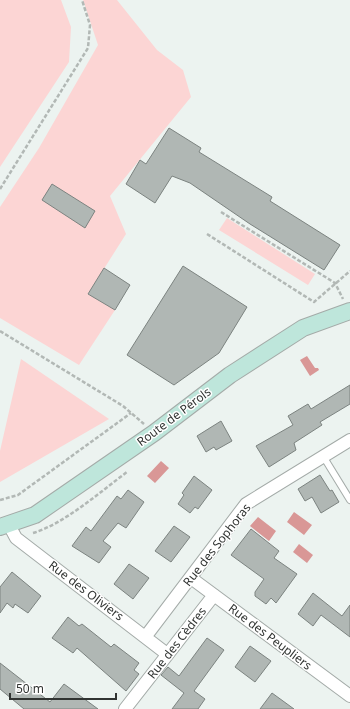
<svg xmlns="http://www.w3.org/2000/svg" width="350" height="709" font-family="'Noto Sans',sans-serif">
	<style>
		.green { fill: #fcd5d4 }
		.water { fill: #d99796 }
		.building { fill: #b0b7b4; stroke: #7c8380 }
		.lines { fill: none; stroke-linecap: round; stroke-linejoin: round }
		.lane-casing { stroke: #a4aba8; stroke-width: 8 }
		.street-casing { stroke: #a4aba8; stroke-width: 14 }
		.secondary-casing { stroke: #a4aba8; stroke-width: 18 }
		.path { stroke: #b2b8b5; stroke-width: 2.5; stroke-dasharray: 4 2; stroke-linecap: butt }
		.lane { stroke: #fff; stroke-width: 6 }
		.street { stroke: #fff; stroke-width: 12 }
		.secondary { stroke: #bee6db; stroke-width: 16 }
		.labels { text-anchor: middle; stroke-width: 3; stroke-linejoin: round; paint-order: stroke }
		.street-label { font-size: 12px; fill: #313432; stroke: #fff }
	</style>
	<rect width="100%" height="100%" fill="#ecf3f0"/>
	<path class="green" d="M 0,0 L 61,0 L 71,27 L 69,62 L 0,167 Z
		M 83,0 L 117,0 L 157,50 L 183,70 L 191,97 L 110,196 L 126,234 L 88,294 L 115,310 L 79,365 L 0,318 L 0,207 L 39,148 L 98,45 Z
		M 227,218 L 315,274 L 308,285 L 219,230 Z
		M 21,359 L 109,419 L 0,482 L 0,451 Z"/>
	<path class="water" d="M 307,356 L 315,368 L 318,368 L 319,370 L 310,376 L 300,360 Z
		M 161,461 L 169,468 L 155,483 L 147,476 Z
		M 294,512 L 312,525 L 304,535 L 287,522 Z
		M 258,517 L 276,531 L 269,541 L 250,526 Z
		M 299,544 L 313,555 L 307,563 L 293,552 Z"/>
	<path class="building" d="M 169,128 L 201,148 L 199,152 L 272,197 L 270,201 L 340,245 L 324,270 L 250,224 L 190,183 L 172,176 L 155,203 L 126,184 L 140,160 L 146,164 Z
		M 52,184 L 95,211 L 85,228 L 42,200 Z
		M 183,266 L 247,307 L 219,353 L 174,385 L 127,355 Z
		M 104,268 L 130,285 L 115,310 L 88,294 Z
		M 350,385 L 350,404 L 320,422 L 322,425 L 294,443 L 296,450 L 269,467 L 256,446 L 293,425 L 288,416 L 308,404 L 311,409 Z
		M 221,421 L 232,441 L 216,450 L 214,447 L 206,452 L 197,436 Z
		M 320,475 L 330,491 L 332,490 L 339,502 L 321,513 L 312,497 L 305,501 L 298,489 Z
		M 194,476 L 212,490 L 198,509 L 195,507 L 190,513 L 178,504 L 184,495 L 182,493 Z
		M 128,490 L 144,502 L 126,528 L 118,523 L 103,541 L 111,547 L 99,563 L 72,546 L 86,527 L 91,531 L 117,496 L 121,499 Z
		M 174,526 L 190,537 L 171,562 L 155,551 Z
		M 251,529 L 279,551 L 274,558 L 297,574 L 276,603 L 271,598 L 266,604 L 255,596 L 255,592 L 264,579 L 231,555 Z
		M 129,564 L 149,578 L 133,599 L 114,584 Z
		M 12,572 L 41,596 L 28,613 L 15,604 L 13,608 L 7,603 L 0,613 L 0,587 Z
		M 313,593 L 342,616 L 350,605 L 350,637 L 321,615 L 313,626 L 298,614 Z
		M 68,617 L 79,626 L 82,624 L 111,647 L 114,644 L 139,663 L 134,670 L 139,674 L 126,691 L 77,648 L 73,653 L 52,638 Z
		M 207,638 L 224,650 L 194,691 L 205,699 L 198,709 L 172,709 L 184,693 L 161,675 L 168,667 L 179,676 Z
		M 250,646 L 271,661 L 255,682 L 235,667 Z
		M 0,663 L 50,702 L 64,684 L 98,709 L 24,709 L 0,689 Z
		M 272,693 L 294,709 L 260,709 Z"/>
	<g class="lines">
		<g class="lane-casing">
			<path id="lane" d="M 323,456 L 350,500"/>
		</g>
		<g class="street-casing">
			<path id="street" d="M 9,525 L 16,538 L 167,654
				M 191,578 L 350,696
				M 146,636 L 246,504 L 350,440
				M 125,709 L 214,595"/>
		</g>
		<g class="secondary-casing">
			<path id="secondary" d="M 0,527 L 35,515 L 154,433 L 230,375 L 303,328 L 350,311"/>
		</g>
		<path class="path" d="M 0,189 L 88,48 L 90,25 L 82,0
			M 221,212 L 335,283 L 343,299
			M 207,234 L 314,302 L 350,271
			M 0,331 L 123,406 L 144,424
			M 0,500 L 18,495 L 131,413
			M 33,533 C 64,524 100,492 127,472"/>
		<use href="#lane" class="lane"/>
		<use href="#street" class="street"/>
		<use href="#secondary" class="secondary"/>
	</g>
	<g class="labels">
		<g class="street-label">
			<text transform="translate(174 417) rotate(-37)" y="4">Route de Pérols</text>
			<text transform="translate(217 545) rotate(-52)" y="4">Rue des Sophoras</text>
			<text transform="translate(86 591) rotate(37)" y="4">Rue des Oliviers</text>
			<text transform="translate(270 637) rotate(37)" y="4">Rue des Peupliers</text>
			<text transform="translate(177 643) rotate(-52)" y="4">Rue des Cèdres</text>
		</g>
	</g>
	<path d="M10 693v6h106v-6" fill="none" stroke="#313432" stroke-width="2"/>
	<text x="16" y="693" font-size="12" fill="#313432" stroke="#ffffff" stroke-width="3" paint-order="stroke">50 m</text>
</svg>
